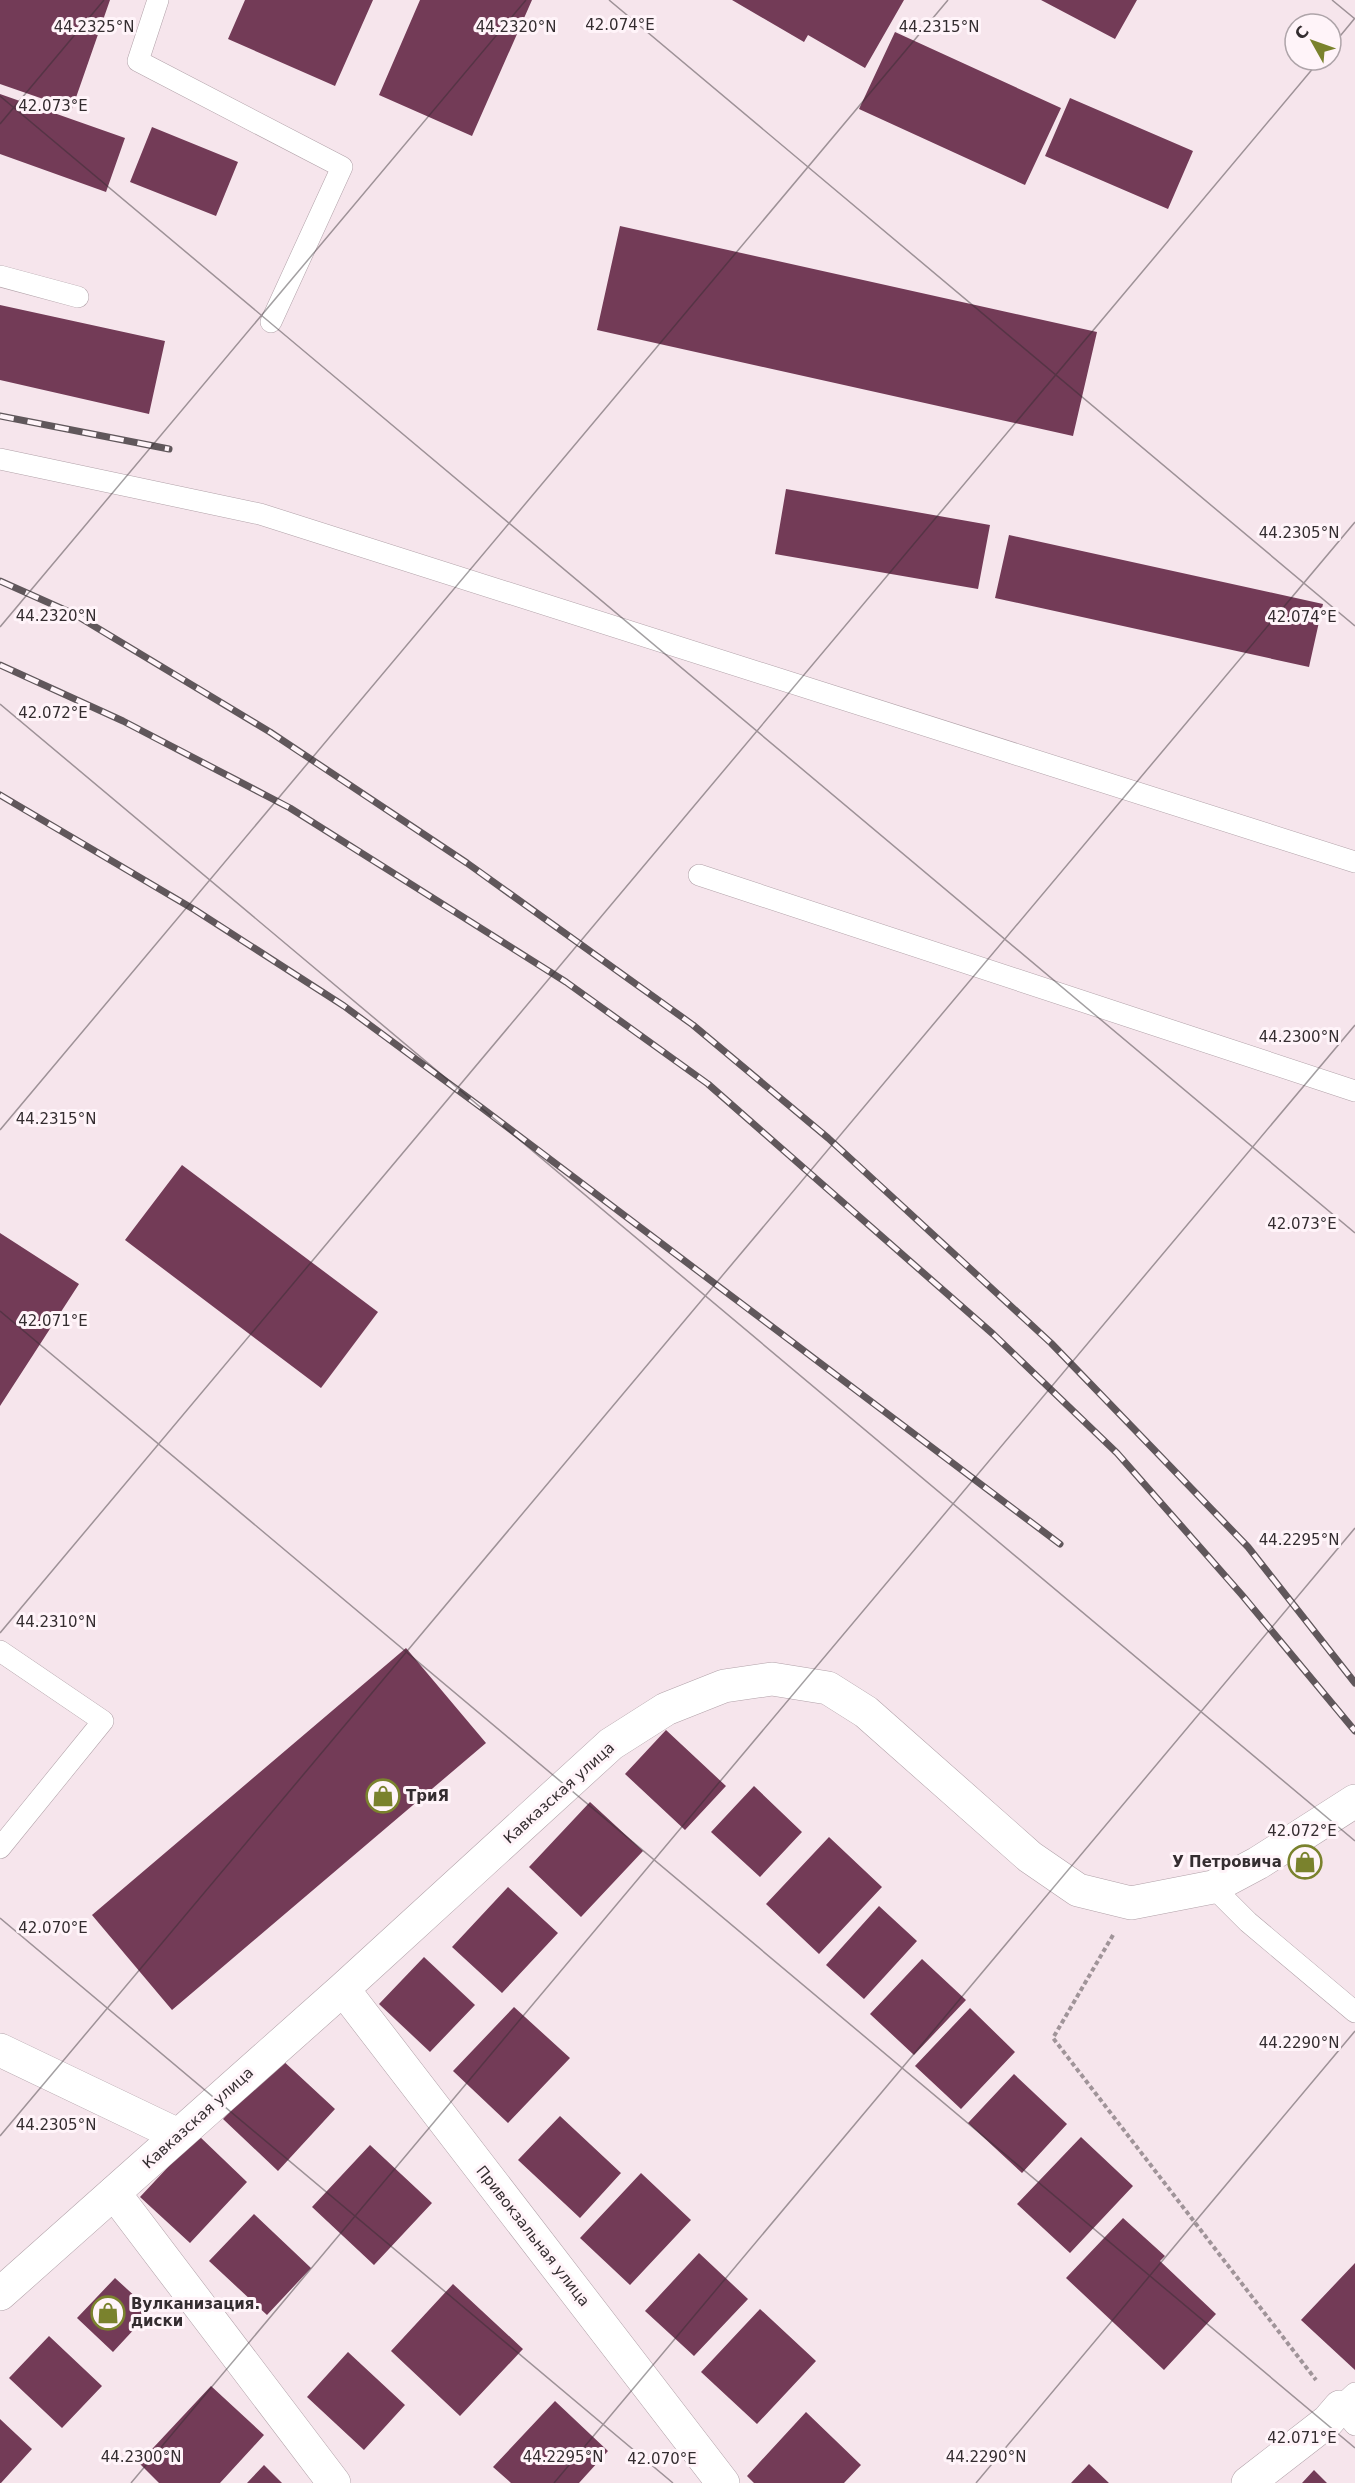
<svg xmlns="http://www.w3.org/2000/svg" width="1355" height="2483" font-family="'DejaVu Sans',sans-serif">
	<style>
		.building { fill: #733b57 }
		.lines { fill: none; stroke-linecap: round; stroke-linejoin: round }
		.lane-casing { stroke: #b1a1a8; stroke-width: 22 }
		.street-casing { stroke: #b1a1a8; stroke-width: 34 }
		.secondary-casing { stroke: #b1a1a8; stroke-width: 34 }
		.path { stroke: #a09499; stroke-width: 4; stroke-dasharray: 4.5 3; stroke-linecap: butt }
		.lane { stroke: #fff; stroke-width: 21 }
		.street { stroke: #fff; stroke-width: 33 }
		.secondary { stroke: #fff; stroke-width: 33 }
		.rail-casing { stroke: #60575b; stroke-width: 7 }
		.rail { stroke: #fff4f9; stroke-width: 4.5; stroke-dasharray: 14; stroke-linecap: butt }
		.ticks { fill: none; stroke: #342d30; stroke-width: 1.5; stroke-opacity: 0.45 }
		.labels { text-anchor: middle; stroke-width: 6; stroke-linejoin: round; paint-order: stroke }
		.street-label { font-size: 15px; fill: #342d30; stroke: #fff4f9 }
		.poi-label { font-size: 15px; font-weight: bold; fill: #342d30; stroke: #fff4f9; text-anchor: start }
		.ticks-label { font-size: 15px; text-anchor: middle; fill: #342d30; stroke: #fff4f9; stroke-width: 6; stroke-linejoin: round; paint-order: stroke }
	</style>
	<rect width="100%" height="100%" fill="#f6e5ec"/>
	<path class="building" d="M 0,0 L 110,0 L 72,109 L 0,84 Z
		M 245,0 L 373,0 L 335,86 L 228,39 Z
		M 420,0 L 532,0 L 472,136 L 379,95 Z
		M 732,0 L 904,0 L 865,68 L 808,35 L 804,42 Z
		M 1041,0 L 1137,0 L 1115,39 Z
		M 895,32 L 1061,108 L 1025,185 L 859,109 Z
		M 0,94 L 125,138 L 106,192 L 0,154 Z
		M 1070,98 L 1193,151 L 1168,209 L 1045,156 Z
		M 152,127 L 238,162 L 216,216 L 130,182 Z
		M 620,226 L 1097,332 L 1073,436 L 597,330 Z
		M 0,305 L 165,341 L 149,414 L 0,380 Z
		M 786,489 L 990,525 L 978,589 L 775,554 Z
		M 1009,535 L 1323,604 L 1309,667 L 995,598 Z
		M 182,1165 L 378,1312 L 321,1388 L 125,1240 Z
		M 0,1233 L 79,1284 L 0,1406 Z
		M 406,1648 L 486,1743 L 172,2010 L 92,1915 Z
		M 666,1730 L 726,1786 L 685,1830 L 625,1774 Z
		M 754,1786 L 802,1832 L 760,1877 L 711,1832 Z
		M 590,1802 L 643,1851 L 581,1917 L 529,1867 Z
		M 829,1837 L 882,1887 L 819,1954 L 766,1904 Z
		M 508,1887 L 558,1933 L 502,1993 L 452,1947 Z
		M 879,1906 L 917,1941 L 864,1999 L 826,1965 Z
		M 424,1957 L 475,2005 L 430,2052 L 379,2004 Z
		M 922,1959 L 966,2000 L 914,2055 L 870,2014 Z
		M 514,2007 L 570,2058 L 508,2123 L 453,2071 Z
		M 970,2008 L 1015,2052 L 961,2109 L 915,2066 Z
		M 280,2058 L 335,2109 L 278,2171 L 223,2119 Z
		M 1014,2074 L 1067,2124 L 1022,2173 L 968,2123 Z
		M 560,2116 L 621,2173 L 580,2218 L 518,2160 Z
		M 198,2135 L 247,2182 L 190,2243 L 140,2197 Z
		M 1081,2137 L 1133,2186 L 1070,2253 L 1017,2204 Z
		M 370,2145 L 432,2203 L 374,2265 L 312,2207 Z
		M 641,2173 L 691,2220 L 630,2285 L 580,2238 Z
		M 254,2214 L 311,2268 L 267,2315 L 209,2261 Z
		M 1123,2218 L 1165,2256 L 1160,2261 L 1216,2314 L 1164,2370 L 1066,2278 Z
		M 699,2253 L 748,2299 L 694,2356 L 645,2311 Z
		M 1355,2263 L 1355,2370 L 1301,2320 Z
		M 115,2278 L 151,2311 L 113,2352 L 77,2318 Z
		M 453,2284 L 523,2349 L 460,2416 L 391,2351 Z
		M 760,2309 L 816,2361 L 757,2424 L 701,2372 Z
		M 49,2336 L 102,2386 L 62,2428 L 9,2378 Z
		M 348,2352 L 405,2405 L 364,2450 L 307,2397 Z
		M 211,2386 L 264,2435 L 220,2483 L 159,2483 L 139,2463 Z
		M 555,2401 L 608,2451 L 579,2483 L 511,2483 L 493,2467 Z
		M 806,2412 L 861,2465 L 844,2483 L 754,2483 L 747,2476 Z
		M 0,2419 L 32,2449 L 1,2483 L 0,2483 Z
		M 1089,2464 L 1109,2483 L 1071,2483 Z
		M 264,2465 L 282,2483 L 247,2483 Z
		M 1314,2470 L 1327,2483 L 1302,2483 Z"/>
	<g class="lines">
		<g class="lane-casing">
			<path id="lane" d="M 158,0 L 138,61 L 342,167 L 271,322
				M 0,276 L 78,297
				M 0,459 L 260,514 L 1355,862
				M 699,875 L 1355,1091
				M 0,1651 L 103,1721 L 0,1848
				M 1213,1887 L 1248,1922 L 1355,2012
				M 1355,2393 L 1340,2407 L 1355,2425"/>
		</g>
		<g class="street-casing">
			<path id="street" d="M 114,2193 L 334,2483
				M 1248,2483 L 1328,2421 L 1340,2407"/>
		</g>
		<g class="secondary-casing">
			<path id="secondary" d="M 343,1989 L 723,2483
				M 0,2050 L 178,2135
				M 0,2294 L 343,1989 L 611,1744 L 666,1709 L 724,1686 L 772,1679 L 828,1688 L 866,1712 L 1030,1857 L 1078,1890 L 1131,1903 L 1213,1887 L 1258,1863 L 1355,1801"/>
		</g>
		<path class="path" d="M 1113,1935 L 1053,2038 L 1316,2380"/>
		<use href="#lane" class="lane"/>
		<use href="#street" class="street"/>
		<use href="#secondary" class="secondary"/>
		<g class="rail-casing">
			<path id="rail" d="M 0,416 L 169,449
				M 0,581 L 74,614 L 270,732 L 467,863 L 693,1025 L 828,1138 L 1051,1343 L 1248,1547 L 1355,1683
				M 0,665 L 123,721 L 290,808 L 566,982 L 708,1084 L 993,1334 L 1117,1453 L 1242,1595 L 1355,1731
				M 0,795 L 195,910 L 344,1006 L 482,1108 L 1060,1544"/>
		</g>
		<use href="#rail" class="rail"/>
	</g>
	<path class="ticks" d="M 609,0 L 1355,626M 1332,0 L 1355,19M 1331,47 L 1355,18M 0,96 L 1355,1233M 0,124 L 104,0M 0,627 L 526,0M 0,704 L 1355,1841M 0,1130 L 948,0M 0,1311 L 1355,2448M 0,1633 L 1320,60M 0,1918 L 673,2483M 0,2136 L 1355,522M 131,2483 L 1355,1025M 554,2483 L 1355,1528M 976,2483 L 1355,2031"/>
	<defs>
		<g id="shop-ring" transform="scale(1.725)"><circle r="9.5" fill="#fff4f9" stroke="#7a822d" stroke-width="1.5"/><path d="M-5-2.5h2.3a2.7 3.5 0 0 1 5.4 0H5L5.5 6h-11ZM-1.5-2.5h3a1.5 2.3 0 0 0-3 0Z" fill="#7a822d"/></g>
	</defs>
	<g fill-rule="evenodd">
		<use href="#shop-ring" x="383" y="1796"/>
		<use href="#shop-ring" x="1305" y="1862"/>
		<use href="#shop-ring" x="108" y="2313"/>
	</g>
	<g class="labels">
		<g class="street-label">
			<text transform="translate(559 1793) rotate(-42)" y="5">Кавказская улица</text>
			<text transform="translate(198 2118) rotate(-42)" y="5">Кавказская улица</text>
			<text transform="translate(533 2236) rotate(52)" y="5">Привокзальная улица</text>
		</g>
		<g class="poi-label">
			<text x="406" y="1801">ТриЯ</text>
			<text x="1282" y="1867" text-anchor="end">У Петровича</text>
			<text x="131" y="2309">Вулканизация.<tspan x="131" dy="17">диски</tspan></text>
		</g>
	</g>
	<g class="ticks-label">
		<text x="620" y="30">42.074°E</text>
		<text x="94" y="32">44.2325°N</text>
		<text x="516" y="32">44.2320°N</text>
		<text x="939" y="32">44.2315°N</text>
		<text x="53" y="111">42.073°E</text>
		<text x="1299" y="538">44.2305°N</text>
		<text x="56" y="621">44.2320°N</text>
		<text x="1302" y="622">42.074°E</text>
		<text x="53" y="718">42.072°E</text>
		<text x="1299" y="1042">44.2300°N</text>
		<text x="56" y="1124">44.2315°N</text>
		<text x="1302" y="1229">42.073°E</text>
		<text x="53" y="1326">42.071°E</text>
		<text x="1299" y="1545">44.2295°N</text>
		<text x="56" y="1627">44.2310°N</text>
		<text x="1302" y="1836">42.072°E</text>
		<text x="53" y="1933">42.070°E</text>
		<text x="1299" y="2048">44.2290°N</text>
		<text x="56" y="2130">44.2305°N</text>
		<text x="1302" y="2443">42.071°E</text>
		<text x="141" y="2462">44.2300°N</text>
		<text x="563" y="2462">44.2295°N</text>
		<text x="986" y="2462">44.2290°N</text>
		<text x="662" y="2464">42.070°E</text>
	</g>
	<g transform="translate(1313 42) rotate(310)"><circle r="28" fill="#fff4f9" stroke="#aea4a9" stroke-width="1.5"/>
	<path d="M0-4.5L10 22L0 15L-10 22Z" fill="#7a822d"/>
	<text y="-9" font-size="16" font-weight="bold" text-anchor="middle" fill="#342d30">С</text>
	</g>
</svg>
